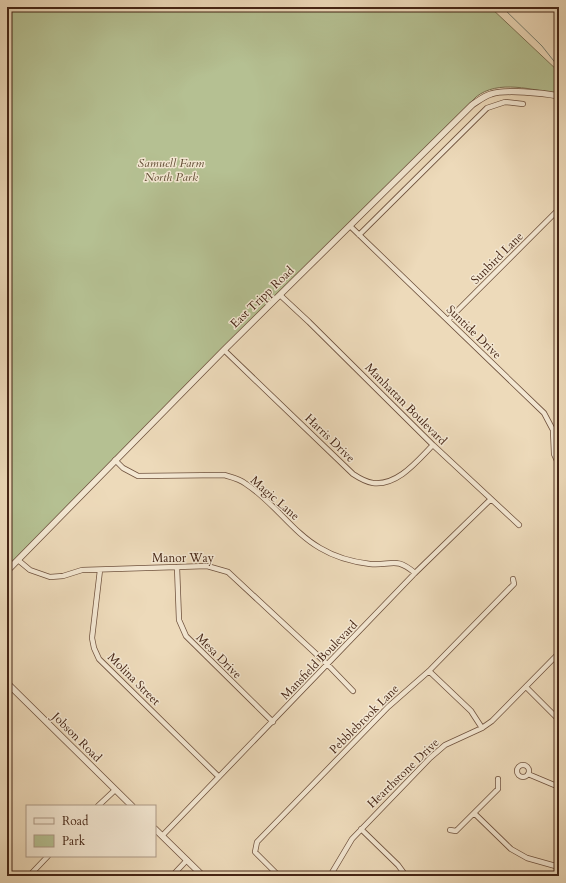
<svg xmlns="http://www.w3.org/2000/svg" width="566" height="883" font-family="Cardo,serif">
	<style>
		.green { fill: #b5c092; stroke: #7d7254 }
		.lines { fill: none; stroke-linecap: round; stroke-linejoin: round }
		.stream { stroke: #777f71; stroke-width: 1 }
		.minor-casing { stroke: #6f523e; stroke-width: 6 }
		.tertiary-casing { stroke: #6f523e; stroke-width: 7 }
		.minor { stroke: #f3e7d2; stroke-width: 4.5 }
		.tertiary { stroke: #f3e7d2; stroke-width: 5.5 }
		.labels { text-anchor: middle; stroke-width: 3; stroke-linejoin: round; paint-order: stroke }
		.park-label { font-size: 12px; font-style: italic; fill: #614c34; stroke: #f3e7d2 }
		.street-label { font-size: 12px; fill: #452515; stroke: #f3e7d2 }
	</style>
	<rect width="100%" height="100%" fill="#eddaba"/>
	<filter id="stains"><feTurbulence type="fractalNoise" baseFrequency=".005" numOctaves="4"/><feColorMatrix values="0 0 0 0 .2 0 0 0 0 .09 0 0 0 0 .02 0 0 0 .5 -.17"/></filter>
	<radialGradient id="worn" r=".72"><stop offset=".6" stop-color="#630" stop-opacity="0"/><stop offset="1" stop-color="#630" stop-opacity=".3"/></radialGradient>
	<path class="green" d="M 7,7 L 490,7 L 559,72 L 559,94 C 533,90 498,79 476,97 L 343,231 L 278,293 L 7,568 Z"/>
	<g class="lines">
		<path class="stream" d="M 502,7 L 542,46 L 557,65 L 559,66"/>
		<g class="minor-casing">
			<path id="minor" d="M 350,226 L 544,413 L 553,430 L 554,454 L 559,465
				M 359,235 L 487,108 L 505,102 L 523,104
				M 280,295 L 309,322 L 433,445 L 519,525
				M 448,320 L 559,209
				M 224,350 L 353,474 C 359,478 366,482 373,483 C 398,486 418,460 433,445
				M 115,460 L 123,468 L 138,476 L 224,475 C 231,477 240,479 246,484 C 274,502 292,532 320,548 C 335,557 353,562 370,564 C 392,566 395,556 415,573
				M 18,560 L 30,570 L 50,577 L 63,576 L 82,570 L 177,567 L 207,566 L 228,572 L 328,665 L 353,691
				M 177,567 L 179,620 L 186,636 L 273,722
				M 100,570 L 92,638 L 94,648 L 99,659 L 219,777
				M 429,671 L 471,711 L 482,728
				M 526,687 L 559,720
				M517 771a6 6 0 1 1 12 0a6 6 0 1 1-12 0Z
				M 528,774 L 559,787
				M 98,806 L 115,790
				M 474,813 L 511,849 L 527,858 L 559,867
				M 361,829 L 398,865 L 406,876
				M 450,830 L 456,831 L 498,789 L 498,779
				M 162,836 L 415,573 L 491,499
				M 29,876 L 48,856
				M 172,876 L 187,860
				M 279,876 L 255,852 L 257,842 L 388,707 L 429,671 L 514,584 L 513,579
				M 330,876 L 352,839 L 430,758 L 445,745 L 482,728 L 492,721 L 559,653"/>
		</g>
		<g class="tertiary-casing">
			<path id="tertiary" d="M 7,571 L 224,350 L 472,105 C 478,101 484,96 491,94 C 505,89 543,93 559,96
				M 7,683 L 132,806
				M 155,829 L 203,876"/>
		</g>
		<use href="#minor" class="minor"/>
		<use href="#tertiary" class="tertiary"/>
	</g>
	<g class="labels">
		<g class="park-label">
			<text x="171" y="167">Samuell Farm<tspan x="171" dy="14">North Park</tspan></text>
		</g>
		<g class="street-label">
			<text transform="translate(497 258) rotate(-45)" y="4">Sunbird Lane</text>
			<text transform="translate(262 297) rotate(-44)" y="4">East Tripp Road</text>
			<text transform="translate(474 332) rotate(44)" y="4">Suntide Drive</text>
			<text transform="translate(406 404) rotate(45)" y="4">Manhattan Boulevard</text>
			<text transform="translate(330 438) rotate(44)" y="4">Harris Drive</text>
			<text transform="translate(275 498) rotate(41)" y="4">Magic Lane</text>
			<text x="183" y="562">Manor Way</text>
			<text transform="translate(219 656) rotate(45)" y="4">Mesa Drive</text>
			<text transform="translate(319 660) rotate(-46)" y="4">Mansfield Boulevard</text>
			<text transform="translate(134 679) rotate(45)" y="4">Molina Street</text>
			<text transform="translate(364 719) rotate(-45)" y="4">Pebblebrook Lane</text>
			<text transform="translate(77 737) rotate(45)" y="4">Jobson Road</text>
			<text transform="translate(403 773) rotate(-44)" y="4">Hearthstone Drive</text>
		</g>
	</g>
	<rect width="566" height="883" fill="none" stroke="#eddaba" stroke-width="24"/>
	<rect x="8" y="8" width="550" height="867" fill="none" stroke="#452515" stroke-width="2"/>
	<rect x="12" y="12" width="542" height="859" fill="none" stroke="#452515"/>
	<rect x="26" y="805" width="130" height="52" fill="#f3e7d2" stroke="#ad9986"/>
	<rect x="34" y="818" width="20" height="6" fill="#f3e7d2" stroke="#ad9986"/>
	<text x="62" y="825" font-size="12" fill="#452515">Road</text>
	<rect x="34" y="835" width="20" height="12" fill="#b5c092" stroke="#ad9986"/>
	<text x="62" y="845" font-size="12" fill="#452515">Park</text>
	<rect width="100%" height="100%" filter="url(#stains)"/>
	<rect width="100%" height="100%" fill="url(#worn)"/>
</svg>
